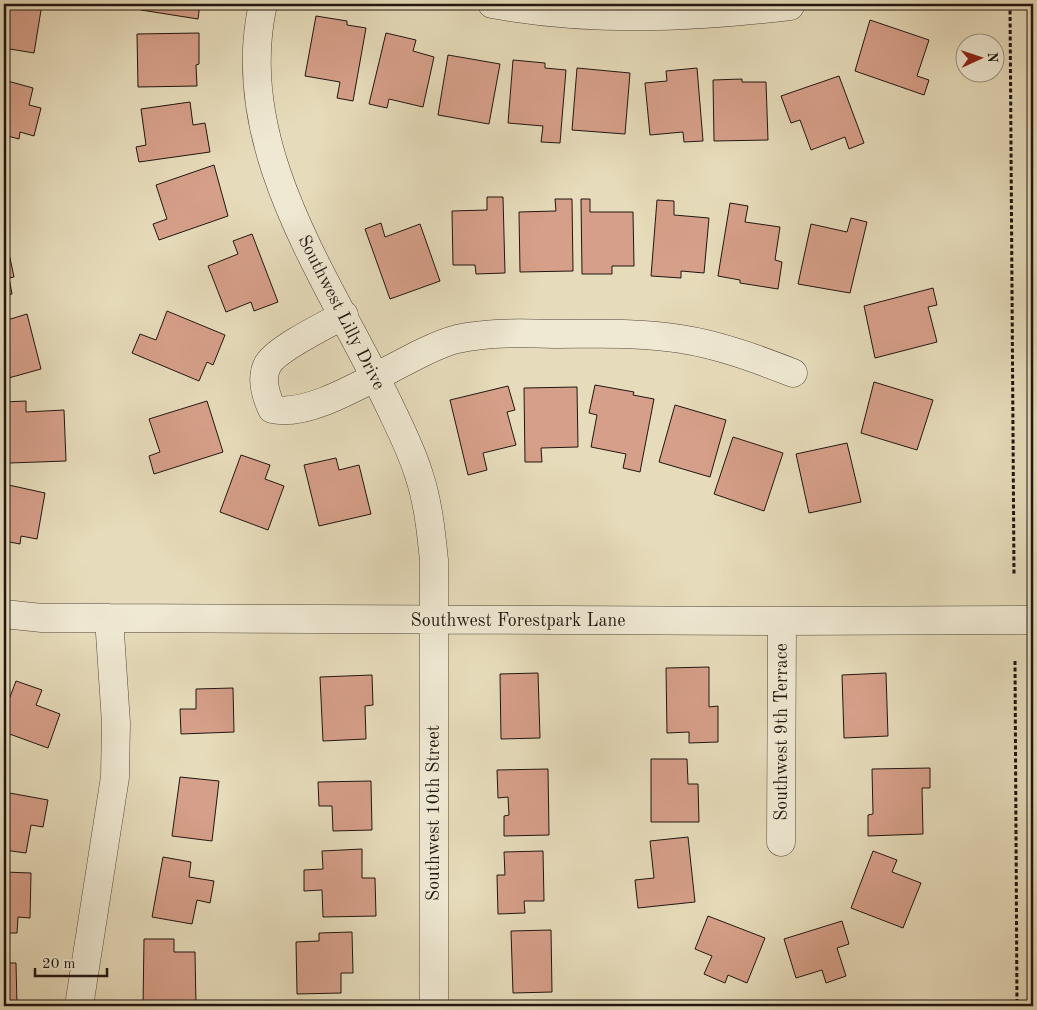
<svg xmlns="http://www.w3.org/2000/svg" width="1037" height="1010" font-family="'Old Standard TT',serif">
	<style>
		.building { fill: #d69f89; stroke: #201610 }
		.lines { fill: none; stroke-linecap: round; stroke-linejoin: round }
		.minor-casing { stroke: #52473a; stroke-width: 29 }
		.path { stroke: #201610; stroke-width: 3; stroke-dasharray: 4 2.5; stroke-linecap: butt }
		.minor { stroke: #efe8d2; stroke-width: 28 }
		.labels { text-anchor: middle; stroke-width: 4.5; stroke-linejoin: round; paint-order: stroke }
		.street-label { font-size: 18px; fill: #201610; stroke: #efe8d2 }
	</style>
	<rect width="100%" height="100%" fill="#e6dbba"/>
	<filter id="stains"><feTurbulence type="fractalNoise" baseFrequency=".004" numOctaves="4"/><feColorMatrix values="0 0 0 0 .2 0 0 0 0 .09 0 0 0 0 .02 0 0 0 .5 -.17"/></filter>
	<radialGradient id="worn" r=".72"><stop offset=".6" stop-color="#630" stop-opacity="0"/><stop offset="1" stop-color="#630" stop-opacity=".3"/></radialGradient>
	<path class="building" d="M 4,4 L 42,4 L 34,53 L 4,48 Z
		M 142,4 L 200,4 L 198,19 L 141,10 Z
		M 316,16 L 347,21 L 347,25 L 366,28 L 353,101 L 337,98 L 340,82 L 305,76 Z
		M 870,20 L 929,40 L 917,76 L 929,80 L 924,95 L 855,71 Z
		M 199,33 L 199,64 L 196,65 L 197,86 L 138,87 L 137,34 Z
		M 386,33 L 416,40 L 413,51 L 434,57 L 423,107 L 389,99 L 387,108 L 369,104 Z
		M 448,55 L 500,64 L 489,124 L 438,115 Z
		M 513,60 L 545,63 L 545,68 L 566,70 L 560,143 L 541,142 L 543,126 L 508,123 Z
		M 577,68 L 630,73 L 625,134 L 572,130 Z
		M 697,68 L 703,141 L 684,142 L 683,132 L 650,135 L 645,83 L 667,81 L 666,71 Z
		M 839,76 L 864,143 L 849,149 L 845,137 L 811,150 L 800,120 L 791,123 L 781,96 Z
		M 742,79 L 742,82 L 766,82 L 768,140 L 714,141 L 713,80 Z
		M 4,80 L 33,88 L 29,105 L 41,108 L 34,136 L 20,132 L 19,139 L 4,135 Z
		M 190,102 L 193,125 L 205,123 L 210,152 L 139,162 L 136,147 L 146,145 L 141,109 Z
		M 214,165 L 228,216 L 159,240 L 153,224 L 167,219 L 156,185 Z
		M 487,197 L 503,197 L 505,273 L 476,274 L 475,265 L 453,265 L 452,211 L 487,210 Z
		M 555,199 L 572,199 L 573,271 L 520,272 L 519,212 L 556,211 Z
		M 581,199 L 590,199 L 590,212 L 633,212 L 634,266 L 612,266 L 612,274 L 582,274 Z
		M 657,200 L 674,201 L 674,215 L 709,218 L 704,273 L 681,271 L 681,278 L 651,276 Z
		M 730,203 L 748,206 L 745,222 L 780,227 L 775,260 L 782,262 L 778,289 L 740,283 L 740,280 L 718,276 Z
		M 851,218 L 867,222 L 850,293 L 798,284 L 811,224 L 847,232 Z
		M 381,223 L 385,237 L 420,224 L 440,281 L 390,299 L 365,229 Z
		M 252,234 L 278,302 L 254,311 L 251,302 L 226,312 L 208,266 L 238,254 L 233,241 Z
		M 7,244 L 14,277 L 9,278 L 12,294 L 4,296 L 4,245 Z
		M 933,288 L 937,305 L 928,307 L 937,342 L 875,358 L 864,306 Z
		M 167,311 L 225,335 L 213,365 L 207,362 L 199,381 L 132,353 L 140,334 L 156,340 Z
		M 27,314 L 41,369 L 5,379 L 4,321 Z
		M 874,382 L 933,400 L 917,450 L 861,433 Z
		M 595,385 L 634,392 L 633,395 L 654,399 L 640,472 L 623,468 L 626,454 L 591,447 L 597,415 L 589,413 Z
		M 508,386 L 515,410 L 507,412 L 516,445 L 483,453 L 487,470 L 468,475 L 450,400 Z
		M 577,387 L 578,447 L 541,448 L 542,462 L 525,462 L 524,388 Z
		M 26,401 L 26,412 L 64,410 L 66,461 L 9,463 L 9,440 L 4,440 L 4,402 Z
		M 207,401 L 223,452 L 154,474 L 149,456 L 160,452 L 149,419 Z
		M 675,405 L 726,420 L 710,477 L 659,462 Z
		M 733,437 L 783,453 L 764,511 L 714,494 Z
		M 847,443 L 861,502 L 809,513 L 796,454 Z
		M 241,455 L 270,465 L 265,479 L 284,486 L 268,530 L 220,512 Z
		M 336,458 L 339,470 L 359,465 L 371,514 L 319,526 L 304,465 Z
		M 4,484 L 45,493 L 37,539 L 21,536 L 20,544 L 4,541 Z
		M 709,667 L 709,707 L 718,706 L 718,742 L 689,743 L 689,732 L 667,733 L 666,668 Z
		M 538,673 L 540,738 L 501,739 L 500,674 Z
		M 886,673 L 888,736 L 844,738 L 842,675 Z
		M 372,675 L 373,705 L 365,706 L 366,739 L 323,741 L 320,677 Z
		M 16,681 L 42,690 L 36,705 L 60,714 L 48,748 L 4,732 L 4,713 Z
		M 233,688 L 234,732 L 181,734 L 180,709 L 196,709 L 196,689 Z
		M 651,759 L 687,759 L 688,784 L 698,784 L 699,822 L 651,822 Z
		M 930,768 L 930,788 L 922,788 L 923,834 L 868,836 L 868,815 L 873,814 L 872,769 Z
		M 548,769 L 549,835 L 504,836 L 504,816 L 509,815 L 508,797 L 498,798 L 497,770 Z
		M 180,777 L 219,781 L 212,841 L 172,836 Z
		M 371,781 L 372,830 L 333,831 L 332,806 L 319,806 L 318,782 Z
		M 4,792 L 48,800 L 43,827 L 31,825 L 26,853 L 4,850 Z
		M 688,837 L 695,902 L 638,908 L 635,880 L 654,878 L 650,841 Z
		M 362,849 L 362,878 L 375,878 L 376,916 L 323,917 L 322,890 L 304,891 L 304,870 L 323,869 L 322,851 Z
		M 543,851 L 544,901 L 524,901 L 525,913 L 498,914 L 497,875 L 505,875 L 504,852 Z
		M 873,851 L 897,860 L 892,872 L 921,883 L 903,928 L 851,908 Z
		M 163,857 L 191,862 L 189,877 L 214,881 L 210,903 L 197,900 L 192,924 L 152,917 Z
		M 4,872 L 31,873 L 30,918 L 18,917 L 17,933 L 4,933 Z
		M 708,916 L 765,938 L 747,983 L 728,975 L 725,983 L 704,974 L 712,956 L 695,949 Z
		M 842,921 L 849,944 L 837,948 L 846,976 L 826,983 L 822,970 L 796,978 L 784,939 Z
		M 551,930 L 552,992 L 513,993 L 511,931 Z
		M 352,932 L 353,973 L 341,973 L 341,993 L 297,994 L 296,942 L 319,941 L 319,933 Z
		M 144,939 L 174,939 L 174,952 L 195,952 L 196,1006 L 143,1006 Z
		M 4,963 L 16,963 L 17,1006 L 4,1006 Z"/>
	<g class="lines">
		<g class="minor-casing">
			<path id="minor" d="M 263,4 C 230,149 332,284 391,409 C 401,430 412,452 419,475 C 428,502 431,531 434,560 L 434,1006
				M 492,4 C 591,22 691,18 790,6
				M 344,315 C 326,325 278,348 268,364 C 260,378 266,396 272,409 C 320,421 406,352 457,339 C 489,332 523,333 556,334 C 597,334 639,332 681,339 C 720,345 757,359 793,373
				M 4,614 L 42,618 L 109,618 L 782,621 L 1033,620
				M 781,842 L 782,621
				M 79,1006 L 115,777 L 116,723 L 109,618"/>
		</g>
		<path class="path" d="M 1010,4 L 1014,574
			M 1015,661 L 1017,1006"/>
		<use href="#minor" class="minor"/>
	</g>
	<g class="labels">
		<g class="street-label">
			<text transform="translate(342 312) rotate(63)" y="6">Southwest Lilly Drive</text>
			<text x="518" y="626">Southwest Forestpark Lane</text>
			<text transform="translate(781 732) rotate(-90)" y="6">Southwest 9th Terrace</text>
			<text transform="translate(433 813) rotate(-90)" y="6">Southwest 10th Street</text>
		</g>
	</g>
	<rect width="1037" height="1010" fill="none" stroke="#e6dbba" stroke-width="20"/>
	<rect x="5" y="5" width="1027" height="1000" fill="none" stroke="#201610" stroke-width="2.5"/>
	<rect x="10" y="10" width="1017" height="990" fill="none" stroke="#201610"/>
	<g transform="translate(980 58) rotate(87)"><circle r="24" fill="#efe8d2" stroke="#9c9484"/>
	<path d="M0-4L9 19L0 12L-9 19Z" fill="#8f2418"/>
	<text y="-8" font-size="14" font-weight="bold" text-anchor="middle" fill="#201610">N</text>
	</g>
	<path d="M35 968v8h72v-8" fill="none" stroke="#201610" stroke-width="2.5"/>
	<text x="42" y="968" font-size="15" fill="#201610" stroke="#efe8d2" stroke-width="4" paint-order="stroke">20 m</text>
	<rect width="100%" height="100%" filter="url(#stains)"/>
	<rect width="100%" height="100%" fill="url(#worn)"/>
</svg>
